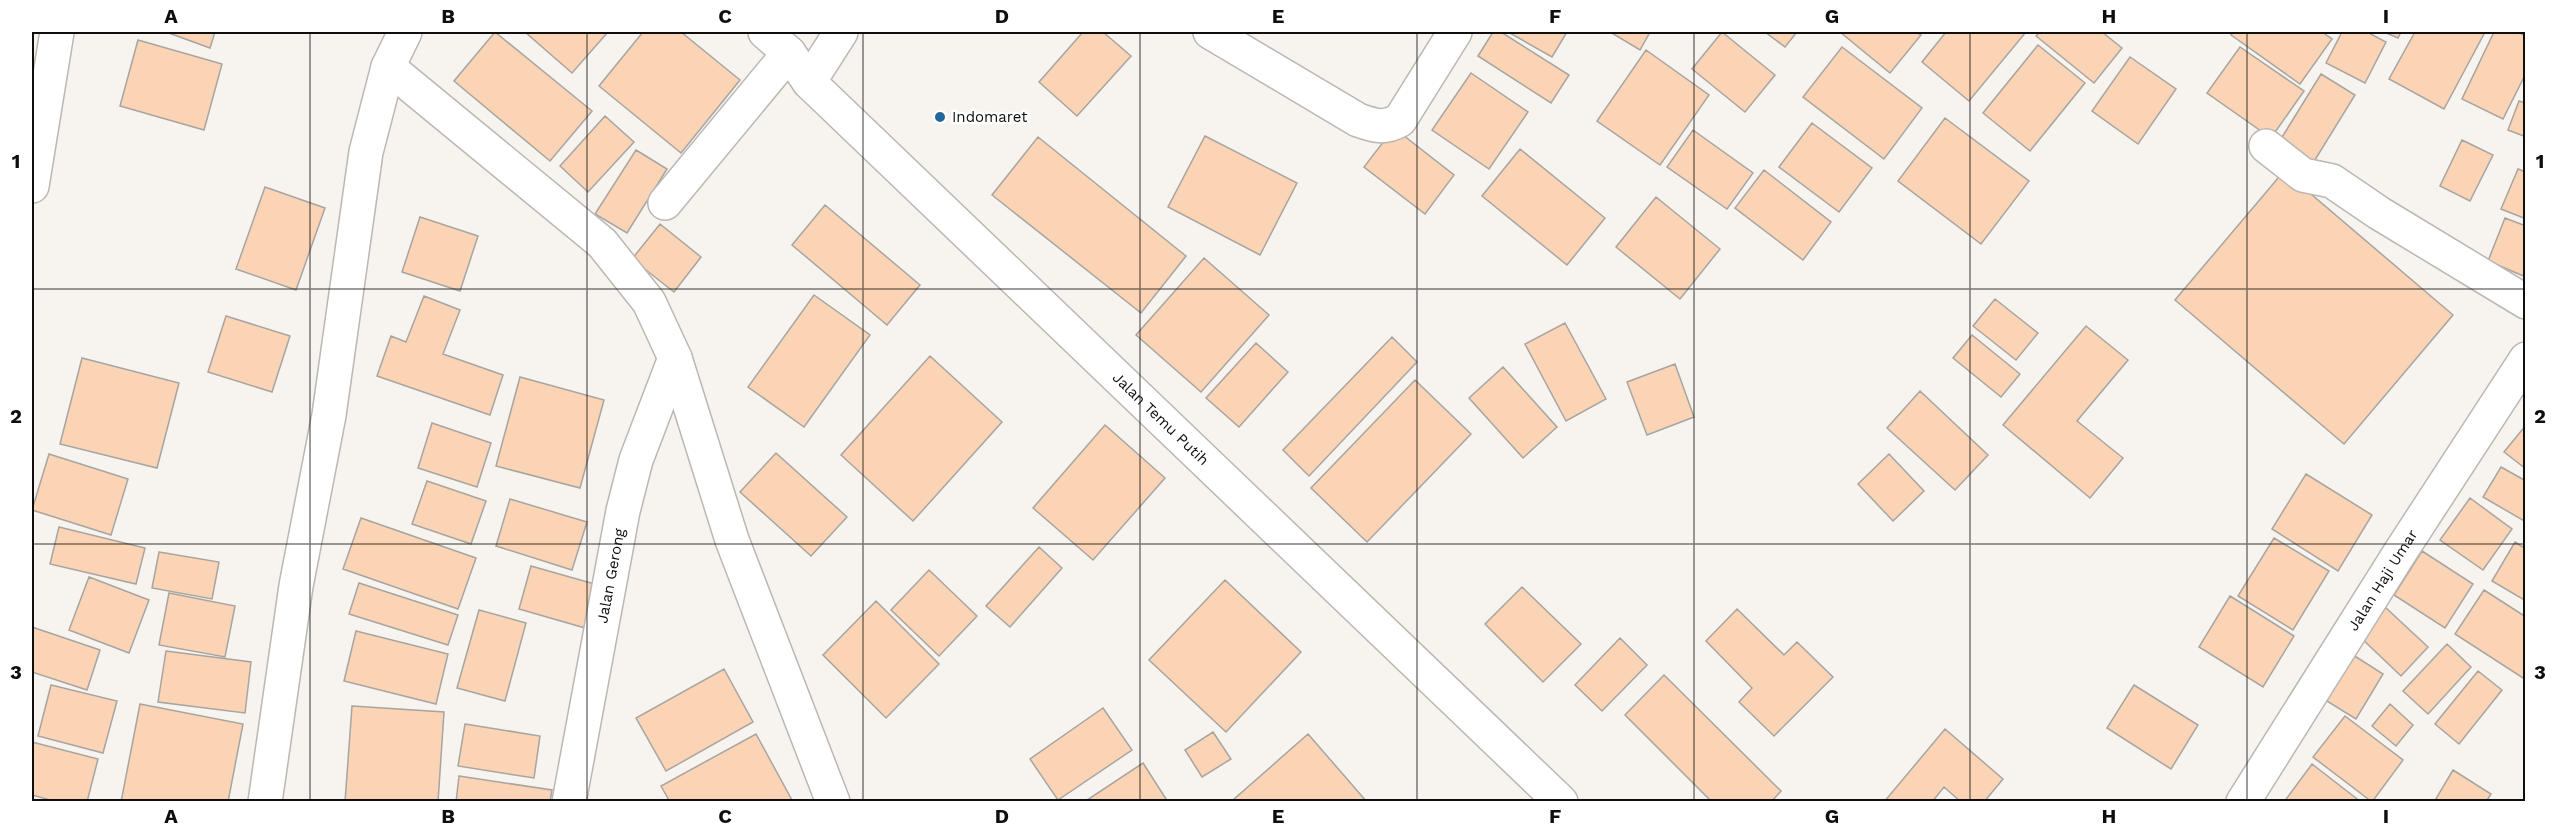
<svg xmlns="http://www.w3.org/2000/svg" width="2557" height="833" font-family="'Work Sans',sans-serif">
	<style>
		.building { fill: #fad4b5; stroke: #a8a4a0; stroke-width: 1.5 }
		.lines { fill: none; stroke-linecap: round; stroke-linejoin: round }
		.minor-casing { stroke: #bbb7b3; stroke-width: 36 }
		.minor { stroke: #fff; stroke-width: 33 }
		.grid { fill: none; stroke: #0f0e0d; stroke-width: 1.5; stroke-opacity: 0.55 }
		.poi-dot { fill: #22669b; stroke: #fff; stroke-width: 2 }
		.labels { text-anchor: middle; stroke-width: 5; stroke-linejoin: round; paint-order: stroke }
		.poi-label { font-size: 15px; fill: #0f0e0d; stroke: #fff; text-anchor: start }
		.street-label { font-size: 15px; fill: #0f0e0d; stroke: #fff }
		.neatline { fill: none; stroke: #0f0e0d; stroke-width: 2 }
		.grid-label { font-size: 20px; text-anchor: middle; font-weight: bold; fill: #0f0e0d }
	</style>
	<rect width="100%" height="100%" fill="#f7f3ef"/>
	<path class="building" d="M 166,32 L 215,32 L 210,48 Z
		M 495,32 L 592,111 L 550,161 L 454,81 Z
		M 525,32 L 608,32 L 572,73 Z
		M 643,32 L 681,32 L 740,80 L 681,153 L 599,86 Z
		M 1083,32 L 1103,32 L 1131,56 L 1077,116 L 1039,82 Z
		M 1493,32 L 1501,32 L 1569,75 L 1551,103 L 1478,56 Z
		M 1508,32 L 1567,32 L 1552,57 Z
		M 1610,32 L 1650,32 L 1640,50 Z
		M 1722,32 L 1775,75 L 1745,112 L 1692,69 Z
		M 1765,32 L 1797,32 L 1785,47 Z
		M 1840,32 L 1916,32 L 1921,35 L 1890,73 Z
		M 1946,32 L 2026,32 L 1969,101 L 1922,62 Z
		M 2040,32 L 2102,32 L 2122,48 L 2094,83 L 2036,36 Z
		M 2234,32 L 2322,32 L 2332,39 L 2300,84 L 2231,35 Z
		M 2342,32 L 2367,32 L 2386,42 L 2365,83 L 2326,63 Z
		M 2384,32 L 2401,32 L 2398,38 Z
		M 2415,32 L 2485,32 L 2444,109 L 2389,79 Z
		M 2494,32 L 2517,32 L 2526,36 L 2526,73 L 2503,119 L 2462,99 Z
		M 138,40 L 222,64 L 204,130 L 120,106 Z
		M 2038,45 L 2085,83 L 2030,151 L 1983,113 Z
		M 1842,47 L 1922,108 L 1884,159 L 1803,97 Z
		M 2240,47 L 2304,91 L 2271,138 L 2207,93 Z
		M 1646,50 L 1709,95 L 1660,165 L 1597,121 Z
		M 2130,57 L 2176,89 L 2138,144 L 2092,111 Z
		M 1471,73 L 1528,112 L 1489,169 L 1432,130 Z
		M 2321,74 L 2355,95 L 2310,168 L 2276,147 Z
		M 2519,101 L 2526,103 L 2526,137 L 2508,130 Z
		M 605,116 L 634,142 L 588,192 L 560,166 Z
		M 1945,118 L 2029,181 L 1981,244 L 1898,181 Z
		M 1812,123 L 1872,168 L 1839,212 L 1779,167 Z
		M 1394,128 L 1454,175 L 1425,214 L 1364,167 Z
		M 1693,130 L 1753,173 L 1727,209 L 1667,167 Z
		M 1205,136 L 1297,183 L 1260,255 L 1168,207 Z
		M 1038,137 L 1186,256 L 1141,313 L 992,195 Z
		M 2462,140 L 2493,155 L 2470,201 L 2440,186 Z
		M 1520,149 L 1605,218 L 1567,265 L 1482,196 Z
		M 636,150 L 667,169 L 627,233 L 595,214 Z
		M 2518,169 L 2526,172 L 2526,219 L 2501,209 Z
		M 1764,170 L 1831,222 L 1803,260 L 1735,208 Z
		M 2284,171 L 2453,315 L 2344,444 L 2175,300 Z
		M 265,187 L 325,208 L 296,290 L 236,269 Z
		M 1656,197 L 1720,249 L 1680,299 L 1616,247 Z
		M 825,205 L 920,285 L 887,325 L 792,245 Z
		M 420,217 L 478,236 L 460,291 L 402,272 Z
		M 2505,218 L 2526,226 L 2526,277 L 2488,261 Z
		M 660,224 L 701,257 L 674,292 L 632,259 Z
		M 1204,258 L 1269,315 L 1201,392 L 1136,335 Z
		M 814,295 L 870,335 L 804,427 L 748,387 Z
		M 424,296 L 460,310 L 443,354 L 503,375 L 490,415 L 377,376 L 391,336 L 406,342 Z
		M 1995,299 L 2038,333 L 2016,360 L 1973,326 Z
		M 226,316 L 290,336 L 272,392 L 208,372 Z
		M 1565,323 L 1606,399 L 1566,421 L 1525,344 Z
		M 2086,326 L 2128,360 L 2077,421 L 2123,458 L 2090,498 L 2003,425 Z
		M 1972,335 L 2020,374 L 2001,397 L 1953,358 Z
		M 1392,337 L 1417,362 L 1309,476 L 1283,450 Z
		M 1256,343 L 1288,372 L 1239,427 L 1206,398 Z
		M 930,356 L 1002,422 L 913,521 L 841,455 Z
		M 82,358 L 179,383 L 157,468 L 60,444 Z
		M 1675,364 L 1694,417 L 1647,435 L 1627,382 Z
		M 1503,367 L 1557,427 L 1523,458 L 1469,398 Z
		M 520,377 L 604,400 L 580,488 L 496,466 Z
		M 1415,380 L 1471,434 L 1367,542 L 1311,488 Z
		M 1920,391 L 1988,455 L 1955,490 L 1887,428 Z
		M 432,423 L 491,443 L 477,487 L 418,468 Z
		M 1105,425 L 1165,478 L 1093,560 L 1033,508 Z
		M 2526,425 L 2526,469 L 2504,452 Z
		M 776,453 L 847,517 L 811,556 L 740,492 Z
		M 49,454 L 128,479 L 111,535 L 32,510 Z
		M 1889,454 L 1924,491 L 1893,521 L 1858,484 Z
		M 2501,467 L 2526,481 L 2526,522 L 2483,497 Z
		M 2306,474 L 2372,515 L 2338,571 L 2272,529 Z
		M 427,481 L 486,501 L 471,544 L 412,524 Z
		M 2470,498 L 2512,529 L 2483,570 L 2440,540 Z
		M 510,499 L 587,522 L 572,570 L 496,546 Z
		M 361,518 L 476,558 L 458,609 L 343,569 Z
		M 59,527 L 145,548 L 136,584 L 50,564 Z
		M 2274,538 L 2329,571 L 2293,630 L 2238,596 Z
		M 2515,542 L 2526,549 L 2526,601 L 2492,581 Z
		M 1039,547 L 1062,568 L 1010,627 L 986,606 Z
		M 2422,551 L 2473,584 L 2445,628 L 2394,595 Z
		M 159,552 L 219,562 L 212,599 L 152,588 Z
		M 531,566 L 598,585 L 585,628 L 519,609 Z
		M 929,570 L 977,616 L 939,656 L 891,610 Z
		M 89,577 L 149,600 L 129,653 L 69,630 Z
		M 1225,580 L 1301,652 L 1226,732 L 1149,660 Z
		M 359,583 L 458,615 L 448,645 L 349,614 Z
		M 1522,587 L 1581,644 L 1543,682 L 1485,624 Z
		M 2484,590 L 2526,617 L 2526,674 L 2523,678 L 2455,634 Z
		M 169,593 L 235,606 L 225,657 L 159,645 Z
		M 2230,596 L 2294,636 L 2263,687 L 2199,647 Z
		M 876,601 L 939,664 L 886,718 L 823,655 Z
		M 2385,607 L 2428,647 L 2401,676 L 2358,635 Z
		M 1737,609 L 1784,655 L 1797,642 L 1833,677 L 1774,736 L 1739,702 L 1752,688 L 1706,641 Z
		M 479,610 L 526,623 L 505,701 L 457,688 Z
		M 32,627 L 100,650 L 87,690 L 32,672 Z
		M 356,631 L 448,654 L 436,704 L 344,681 Z
		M 1620,638 L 1647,665 L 1602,711 L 1575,685 Z
		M 2447,644 L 2471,667 L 2428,714 L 2403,691 Z
		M 166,651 L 251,662 L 245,713 L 158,702 Z
		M 2350,653 L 2383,674 L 2356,719 L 2322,698 Z
		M 724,669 L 753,722 L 666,771 L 636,718 Z
		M 2478,671 L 2502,690 L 2459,744 L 2435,724 Z
		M 1664,675 L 1781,791 L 1771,802 L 1712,802 L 1625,715 Z
		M 51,685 L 117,701 L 103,753 L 38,736 Z
		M 2134,685 L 2198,725 L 2171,769 L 2107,728 Z
		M 140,704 L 243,724 L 228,802 L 121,802 Z
		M 2390,704 L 2413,725 L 2396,746 L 2372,726 Z
		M 352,706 L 444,712 L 438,802 L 345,802 Z
		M 1103,708 L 1132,750 L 1058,800 L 1030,759 Z
		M 2345,716 L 2403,760 L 2372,802 L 2313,757 Z
		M 465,724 L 540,736 L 534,778 L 458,766 Z
		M 1945,729 L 2003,779 L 1984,802 L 1961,802 L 1944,787 L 1932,802 L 1884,802 Z
		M 1213,732 L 1231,759 L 1202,777 L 1185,750 Z
		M 756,734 L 793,802 L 670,802 L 661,786 Z
		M 1308,734 L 1367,802 L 1234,802 L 1233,800 Z
		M 32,742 L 98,759 L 87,802 L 57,802 L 32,795 Z
		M 1143,763 L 1168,802 L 1084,802 Z
		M 2312,764 L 2361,802 L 2284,802 Z
		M 2453,770 L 2491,794 L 2486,802 L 2434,802 Z
		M 459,776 L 552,790 L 550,802 L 456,802 Z"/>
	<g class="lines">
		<g class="minor-casing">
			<g id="minor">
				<path id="s1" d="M 765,32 L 789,53 L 809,82 L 1561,802"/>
				<path d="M 1210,32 L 1358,120 C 1375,126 1384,129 1400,120 L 1455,32"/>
				<path d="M 388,67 L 602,243 L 649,302 L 675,358 L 732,540 L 833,802"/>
				<path d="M 809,82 L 841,32"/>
				<path d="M 2266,146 L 2303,175 L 2332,181 L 2379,213 L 2526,302"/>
				<path d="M 32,186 L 57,32"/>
				<path d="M 665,203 L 789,53"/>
				<path d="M 265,802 L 296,586 L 329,415 L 366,152 L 388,67 L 405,32"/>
				<path id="s2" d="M 569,802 L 623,511 L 636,460 L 675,358"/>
				<path id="s3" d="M 2243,802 L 2399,554 L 2526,359"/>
			</g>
		</g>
		<use href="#minor" class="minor"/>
	</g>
	<path class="grid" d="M 310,32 L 310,802M 587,32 L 587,802M 863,32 L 863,802M 1140,32 L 1140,802M 1417,32 L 1417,802M 1694,32 L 1694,802M 1970,32 L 1970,802M 2247,32 L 2247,802M 32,289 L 2526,289M 32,544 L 2526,544"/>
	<circle class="poi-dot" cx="940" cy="117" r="6"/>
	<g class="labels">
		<g class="poi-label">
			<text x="952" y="122">Indomaret</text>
		</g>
		<g class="street-label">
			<text dy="5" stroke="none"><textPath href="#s1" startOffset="554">Jalan Temu Putih</textPath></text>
			<text dy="5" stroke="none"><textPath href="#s2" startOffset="230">Jalan Gerong</textPath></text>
			<text dy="5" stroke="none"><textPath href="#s3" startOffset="262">Jalan Haji Umar</textPath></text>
		</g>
	</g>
	<rect width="2557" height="833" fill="none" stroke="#ffffff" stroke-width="66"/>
	<rect x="33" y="33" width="2491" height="767" class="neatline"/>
	<g class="grid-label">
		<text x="171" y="23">A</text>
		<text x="448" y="23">B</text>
		<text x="725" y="23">C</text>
		<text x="1002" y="23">D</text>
		<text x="1278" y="23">E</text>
		<text x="1555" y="23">F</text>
		<text x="1832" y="23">G</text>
		<text x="2109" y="23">H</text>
		<text x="2386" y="23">I</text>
		<text x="16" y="168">1</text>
		<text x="2540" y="168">1</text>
		<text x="16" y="423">2</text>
		<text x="2540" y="423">2</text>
		<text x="16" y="679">3</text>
		<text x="2540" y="679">3</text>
		<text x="171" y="823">A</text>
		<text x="448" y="823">B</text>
		<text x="725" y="823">C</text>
		<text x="1002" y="823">D</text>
		<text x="1278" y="823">E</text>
		<text x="1555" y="823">F</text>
		<text x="1832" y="823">G</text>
		<text x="2109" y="823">H</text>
		<text x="2386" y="823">I</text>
	</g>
</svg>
